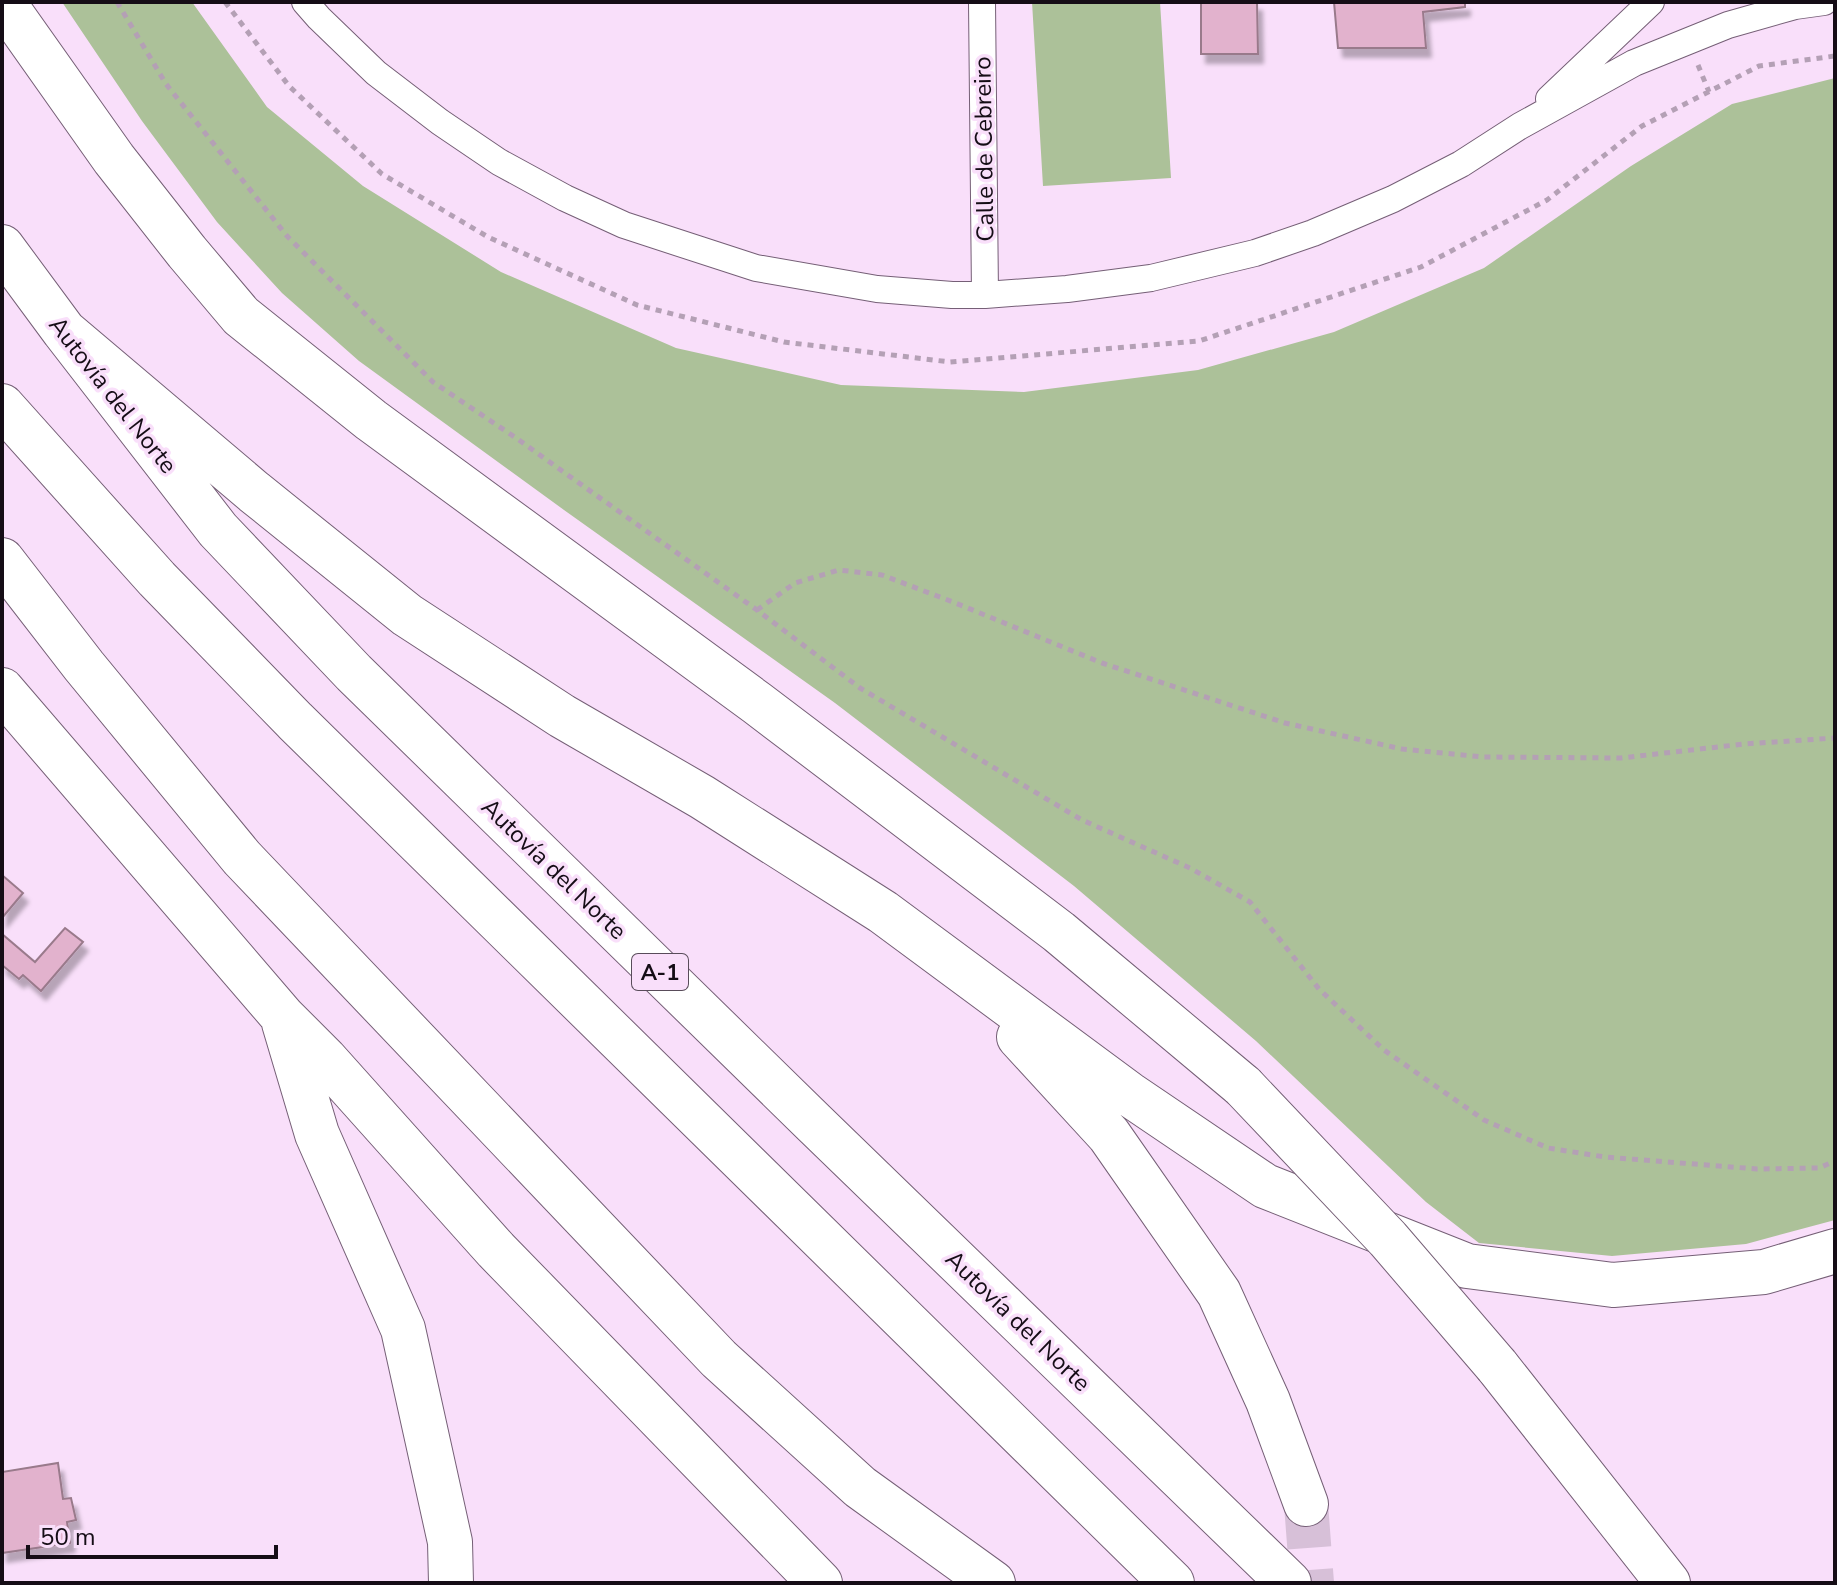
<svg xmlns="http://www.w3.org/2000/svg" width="1837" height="1585" font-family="'Nunito Sans',sans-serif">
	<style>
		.green { fill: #acc199 }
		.building { fill: #e2b2cd; stroke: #997a8b; stroke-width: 2; filter: url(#shadow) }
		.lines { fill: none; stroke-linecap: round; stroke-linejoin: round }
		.motorway-tunnel { stroke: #d7c0d8; stroke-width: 44; stroke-dasharray: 44 22; stroke-linecap: butt }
		.minor-casing { stroke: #755f76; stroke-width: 28 }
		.motorway-casing { stroke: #755f76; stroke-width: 46 }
		.path { stroke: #b4a0b5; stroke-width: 5; stroke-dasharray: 6 6; stroke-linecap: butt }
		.minor { stroke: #fff; stroke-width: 26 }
		.motorway { stroke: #fff; stroke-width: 44 }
		.motorway-bridge-casing { stroke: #755f76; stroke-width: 46; stroke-linecap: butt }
		.motorway-bridge { stroke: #fff; stroke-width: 44 }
		.labels { text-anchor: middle; stroke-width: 7; stroke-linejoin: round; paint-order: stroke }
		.shield { fill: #f9dffa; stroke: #594c5a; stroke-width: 2 }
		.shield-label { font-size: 22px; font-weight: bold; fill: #150d16 }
		.street-label { font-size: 24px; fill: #150d16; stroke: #f9dffa }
	</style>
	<defs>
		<filter id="shadow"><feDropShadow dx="5" dy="9" stdDeviation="2" flood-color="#0004"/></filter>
	</defs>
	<rect width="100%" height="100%" fill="#f9dffa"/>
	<path class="green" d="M 62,2 L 192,2 L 267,107 L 363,186 L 501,272 L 676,348 L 841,385 L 1024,392 L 1198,370 L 1334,332 L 1484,268 L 1631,166 L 1732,104 L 1835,78 L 1835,1220 L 1746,1244 L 1612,1256 L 1479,1243 L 1426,1202 L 1256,1041 L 1074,886 L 835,703 L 564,510 L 359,361 L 282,293 L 217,222 L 142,121 Z
		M 1032,2 L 1160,2 L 1171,178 L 1043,186 Z"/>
	<path class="building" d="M 1201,2 L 1257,2 L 1258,54 L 1201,54 Z
		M 1334,2 L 1465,2 L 1465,7 L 1423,12 L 1426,48 L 1338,48 Z
		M 2,875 L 23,893 L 2,918 Z
		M 65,928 L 83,942 L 41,991 L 23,975 L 19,979 L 2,965 L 2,934 L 35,962 Z
		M 58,1463 L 63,1499 L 71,1498 L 76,1520 L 67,1522 L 70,1543 L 2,1553 L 2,1472 Z"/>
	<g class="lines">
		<path class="motorway-tunnel" d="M 1306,1504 L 1312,1583"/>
		<g class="minor-casing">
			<path id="minor" d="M 305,2 L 319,18 L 376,73 L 440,122 L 499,162 L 565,198 L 624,225 L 756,268 L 877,289 L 952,295 L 985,295 L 1067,289 L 1151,278 L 1255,253 L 1313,233 L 1393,199 L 1461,164 L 1520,126 L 1634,63 L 1728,25 L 1795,6 L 1824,2
				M 982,2 L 985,295
				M 1549,99 L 1651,2"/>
		</g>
		<g class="motorway-casing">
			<path id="motorway" d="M 3,2 L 114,159 L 187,252 L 241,316 L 371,420 L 757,703 L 1059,932 L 1243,1086
				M 2,247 L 64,331 L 218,530 L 354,673 L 813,1122 L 1289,1583
				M 64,331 L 254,492 L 407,615 L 562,716 L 702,797 L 883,912 L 1129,1094 L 1265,1186 L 1467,1266 L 1613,1285 L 1764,1272 L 1835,1251
				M 2,406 L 157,579 L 295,721 L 1172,1583
				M 2,560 L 84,666 L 242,858 L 719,1359 L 860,1487 L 993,1583
				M 2,690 L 283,1017 L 325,1059 L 496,1250 L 820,1583
				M 284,1023 L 317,1134 L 403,1329 L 450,1542 L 451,1583
				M 1019,1037 L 1109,1135 L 1219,1293 L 1268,1401 L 1306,1504
				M 1497,1366 L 1668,1583"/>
		</g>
		<path class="path" d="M 117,2 L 166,84 L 287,236 L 433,382 L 516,438 L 757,610 L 860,688 L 1082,820 L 1190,868 L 1250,902 L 1319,989 L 1384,1050 L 1484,1120 L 1548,1148 L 1605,1157 L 1757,1169 L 1819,1168 L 1835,1161
			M 225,2 L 289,86 L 382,174 L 488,237 L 637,305 L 784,342 L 950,362 L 1199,341 L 1421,267 L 1547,200 L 1642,126 L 1759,66 L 1835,56
			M 1698,65 L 1709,92
			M 757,610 L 795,583 L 839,570 L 882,575 L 953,602 L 1102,663 L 1285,723 L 1402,749 L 1483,757 L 1621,758 L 1744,744 L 1835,738"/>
		<use href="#minor" class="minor"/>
		<use href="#motorway" class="motorway"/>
		<g class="motorway-bridge-casing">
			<path id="motorway-bridge" d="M 1243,1086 L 1388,1239 L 1497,1366"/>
		</g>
		<use href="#motorway-bridge" class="motorway-bridge"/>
	</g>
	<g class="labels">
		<rect class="shield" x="632" y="954" width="56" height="36" rx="6"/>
		<g class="shield-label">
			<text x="660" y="980">A-1</text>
		</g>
		<g class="street-label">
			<text transform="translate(984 149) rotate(-91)" y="8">Calle de Cebreiro</text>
			<text transform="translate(113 395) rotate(52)" y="8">Autovía del Norte</text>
			<text transform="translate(554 869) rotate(44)" y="8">Autovía del Norte</text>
			<text transform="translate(1018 1321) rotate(44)" y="8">Autovía del Norte</text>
		</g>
	</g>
	<rect width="1837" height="1585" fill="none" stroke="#150d16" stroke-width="8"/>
	<path d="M28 1545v12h248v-12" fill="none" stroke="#150d16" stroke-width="4"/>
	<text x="40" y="1545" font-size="24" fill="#150d16" stroke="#f9dffa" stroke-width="6" paint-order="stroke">50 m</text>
</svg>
